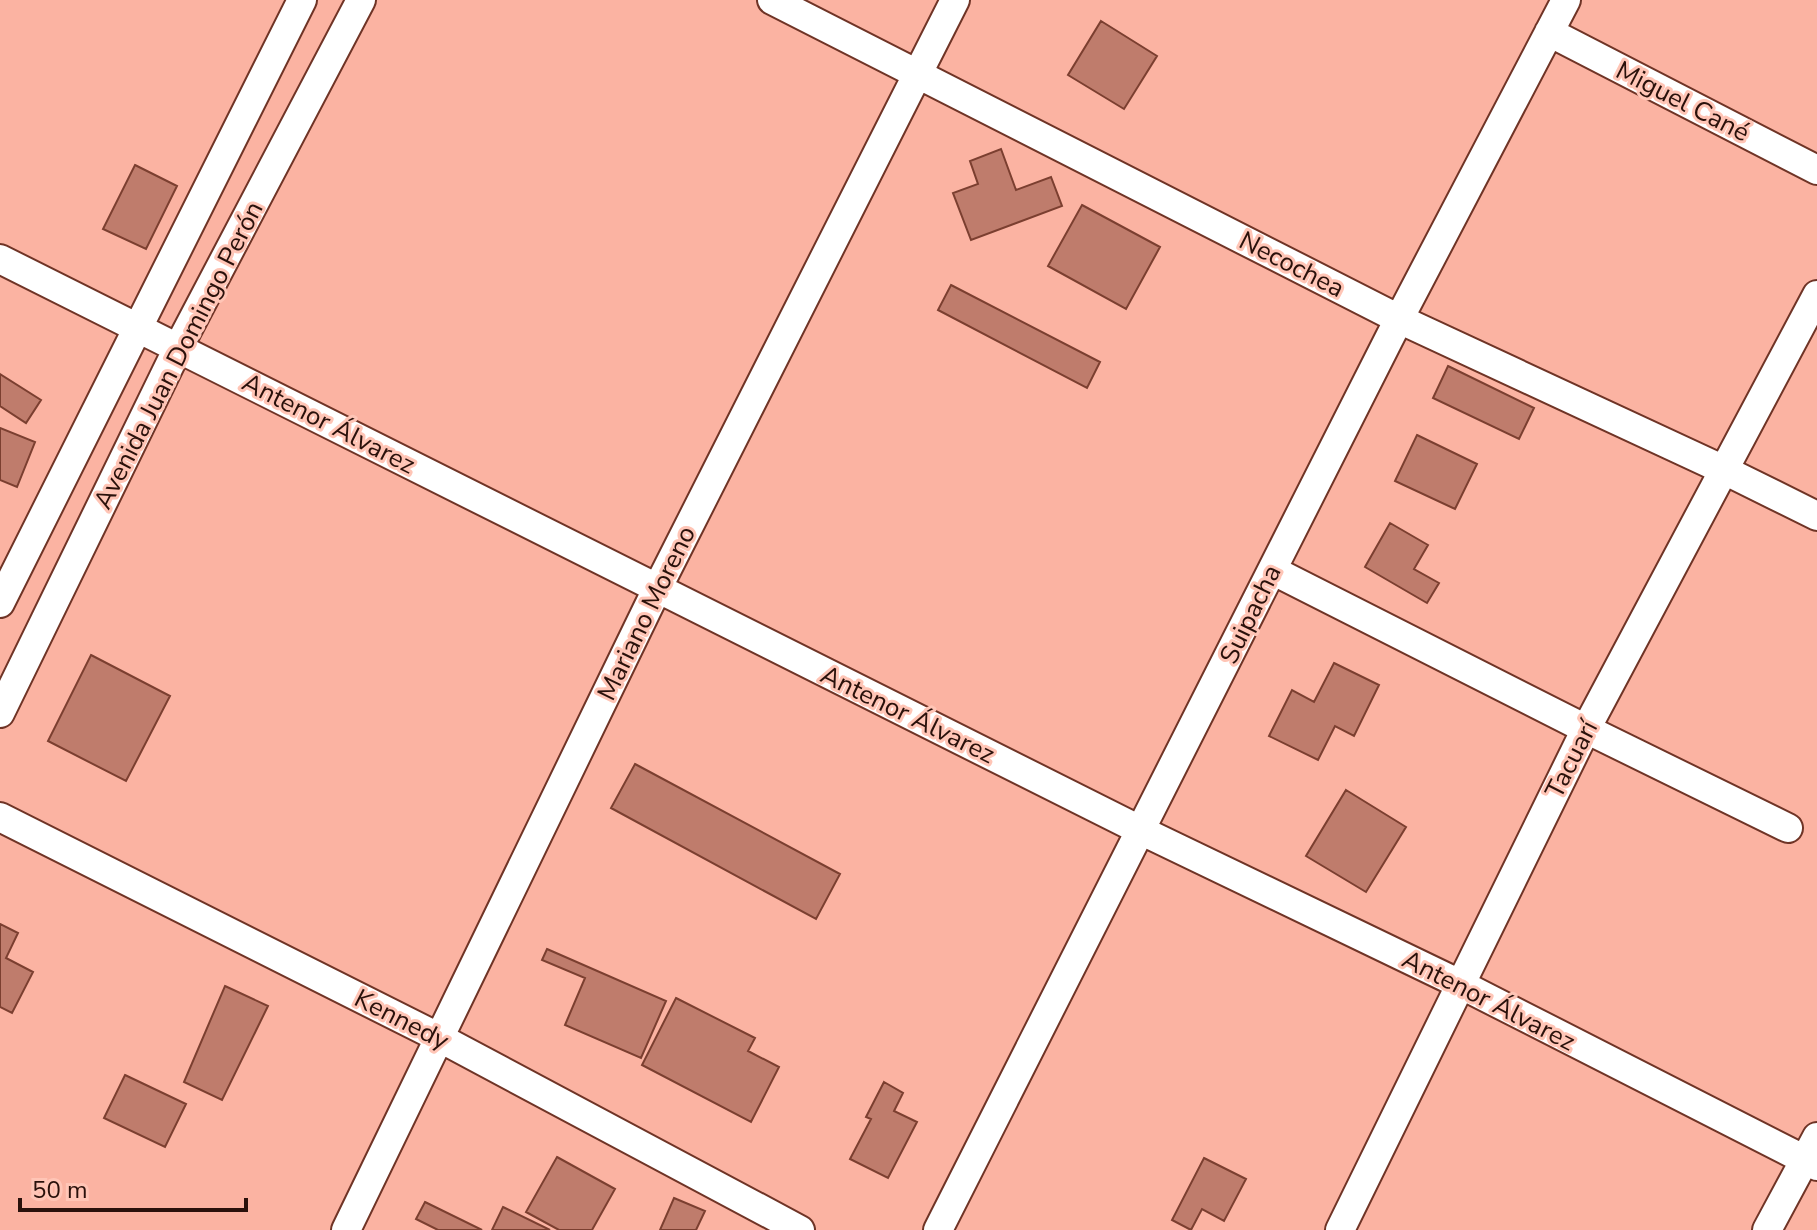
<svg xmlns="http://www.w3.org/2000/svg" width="1817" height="1230" font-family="'Nunito Sans',sans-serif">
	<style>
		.building { fill: #bf7c6c; stroke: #7b3f30; stroke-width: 2 }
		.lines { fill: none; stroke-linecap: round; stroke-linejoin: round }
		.minor-casing { stroke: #6f3426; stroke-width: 32 }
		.minor { stroke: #fff; stroke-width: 28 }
		.labels { text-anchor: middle; stroke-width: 6; stroke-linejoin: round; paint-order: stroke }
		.street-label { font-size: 26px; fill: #2a110b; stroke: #ffc5b6 }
	</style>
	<rect width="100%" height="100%" fill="#fbb3a2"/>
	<path class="building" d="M 1101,21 L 1157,56 L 1124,109 L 1068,75 Z
		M 1001,149 L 1016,190 L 1051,177 L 1062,206 L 971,240 L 953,193 L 978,184 L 970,161 Z
		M 135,165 L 177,186 L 146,249 L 103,229 Z
		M 1082,205 L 1160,247 L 1126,309 L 1048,266 Z
		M 951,285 L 1100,362 L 1087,388 L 938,310 Z
		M 1448,366 L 1534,408 L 1519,439 L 1433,398 Z
		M 0,374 L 41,400 L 26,423 L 0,406 Z
		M 0,428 L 35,442 L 17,487 L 0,480 Z
		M 1417,435 L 1477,464 L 1455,509 L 1395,481 Z
		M 1390,523 L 1428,545 L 1414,569 L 1439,583 L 1427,603 L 1365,567 Z
		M 91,655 L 170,696 L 126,781 L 48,741 Z
		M 1334,663 L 1379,685 L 1354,736 L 1335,726 L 1318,760 L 1269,736 L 1292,690 L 1314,702 Z
		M 635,764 L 840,874 L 816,919 L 611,808 Z
		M 1346,790 L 1406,827 L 1366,892 L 1306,856 Z
		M 0,924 L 18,933 L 6,958 L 33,972 L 12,1013 L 0,1007 Z
		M 547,949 L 666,1001 L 641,1058 L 565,1025 L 585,978 L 542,960 Z
		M 225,986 L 268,1006 L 222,1100 L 184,1082 Z
		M 676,998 L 755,1038 L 748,1051 L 779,1067 L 751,1122 L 642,1065 Z
		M 125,1075 L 186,1104 L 165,1147 L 104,1118 Z
		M 884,1082 L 903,1093 L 894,1111 L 917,1122 L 888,1178 L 850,1159 L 871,1119 L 866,1117 Z
		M 557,1157 L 615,1189 L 592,1230 L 559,1230 L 526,1212 Z
		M 1204,1158 L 1246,1179 L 1224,1221 L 1202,1209 L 1191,1230 L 1172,1220 Z
		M 674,1198 L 705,1211 L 696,1230 L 660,1230 Z
		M 425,1202 L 482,1230 L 438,1230 L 416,1219 Z
		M 503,1207 L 550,1230 L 492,1230 Z"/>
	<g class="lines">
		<g class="minor-casing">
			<path id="minor" d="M 772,0 L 1399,319 L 1724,470 L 1817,516
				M 1549,32 L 1817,170
				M 0,259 L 1142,831 L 1460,984 L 1817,1166
				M 1272,570 L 1586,729 L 1788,828
				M 0,603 L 302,0
				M 0,713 L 179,346 L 361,0
				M 0,817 L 438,1037 L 800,1230
				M 346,1230 L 657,589 L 955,0
				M 938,1230 L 1399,319 L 1566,0
				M 1340,1230 L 1586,729 L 1817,295
				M 1767,1230 L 1817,1137"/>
		</g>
		<use href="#minor" class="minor"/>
	</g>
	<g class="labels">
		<g class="street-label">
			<text transform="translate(1683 101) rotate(27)" y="9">Miguel Cané</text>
			<text transform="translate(1292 264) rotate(27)" y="9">Necochea</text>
			<text transform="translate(178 355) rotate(-63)" y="9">Avenida Juan Domingo Perón</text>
			<text transform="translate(329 423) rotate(27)" y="9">Antenor Álvarez</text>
			<text transform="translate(646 613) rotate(-64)" y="9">Mariano Moreno</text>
			<text transform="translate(1250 614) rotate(-64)" y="9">Suipacha</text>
			<text transform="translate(908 714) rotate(26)" y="9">Antenor Álvarez</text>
			<text transform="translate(1571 759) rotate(-63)" y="9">Tacuarí</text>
			<text transform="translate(1489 1000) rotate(27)" y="9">Antenor Álvarez</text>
			<text transform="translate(402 1019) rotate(27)" y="9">Kennedy</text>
		</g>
	</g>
	<path d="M20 1198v12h226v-12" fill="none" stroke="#2a110b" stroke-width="4"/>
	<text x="32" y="1198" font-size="24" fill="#2a110b" stroke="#ffc5b6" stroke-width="6" paint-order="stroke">50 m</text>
</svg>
